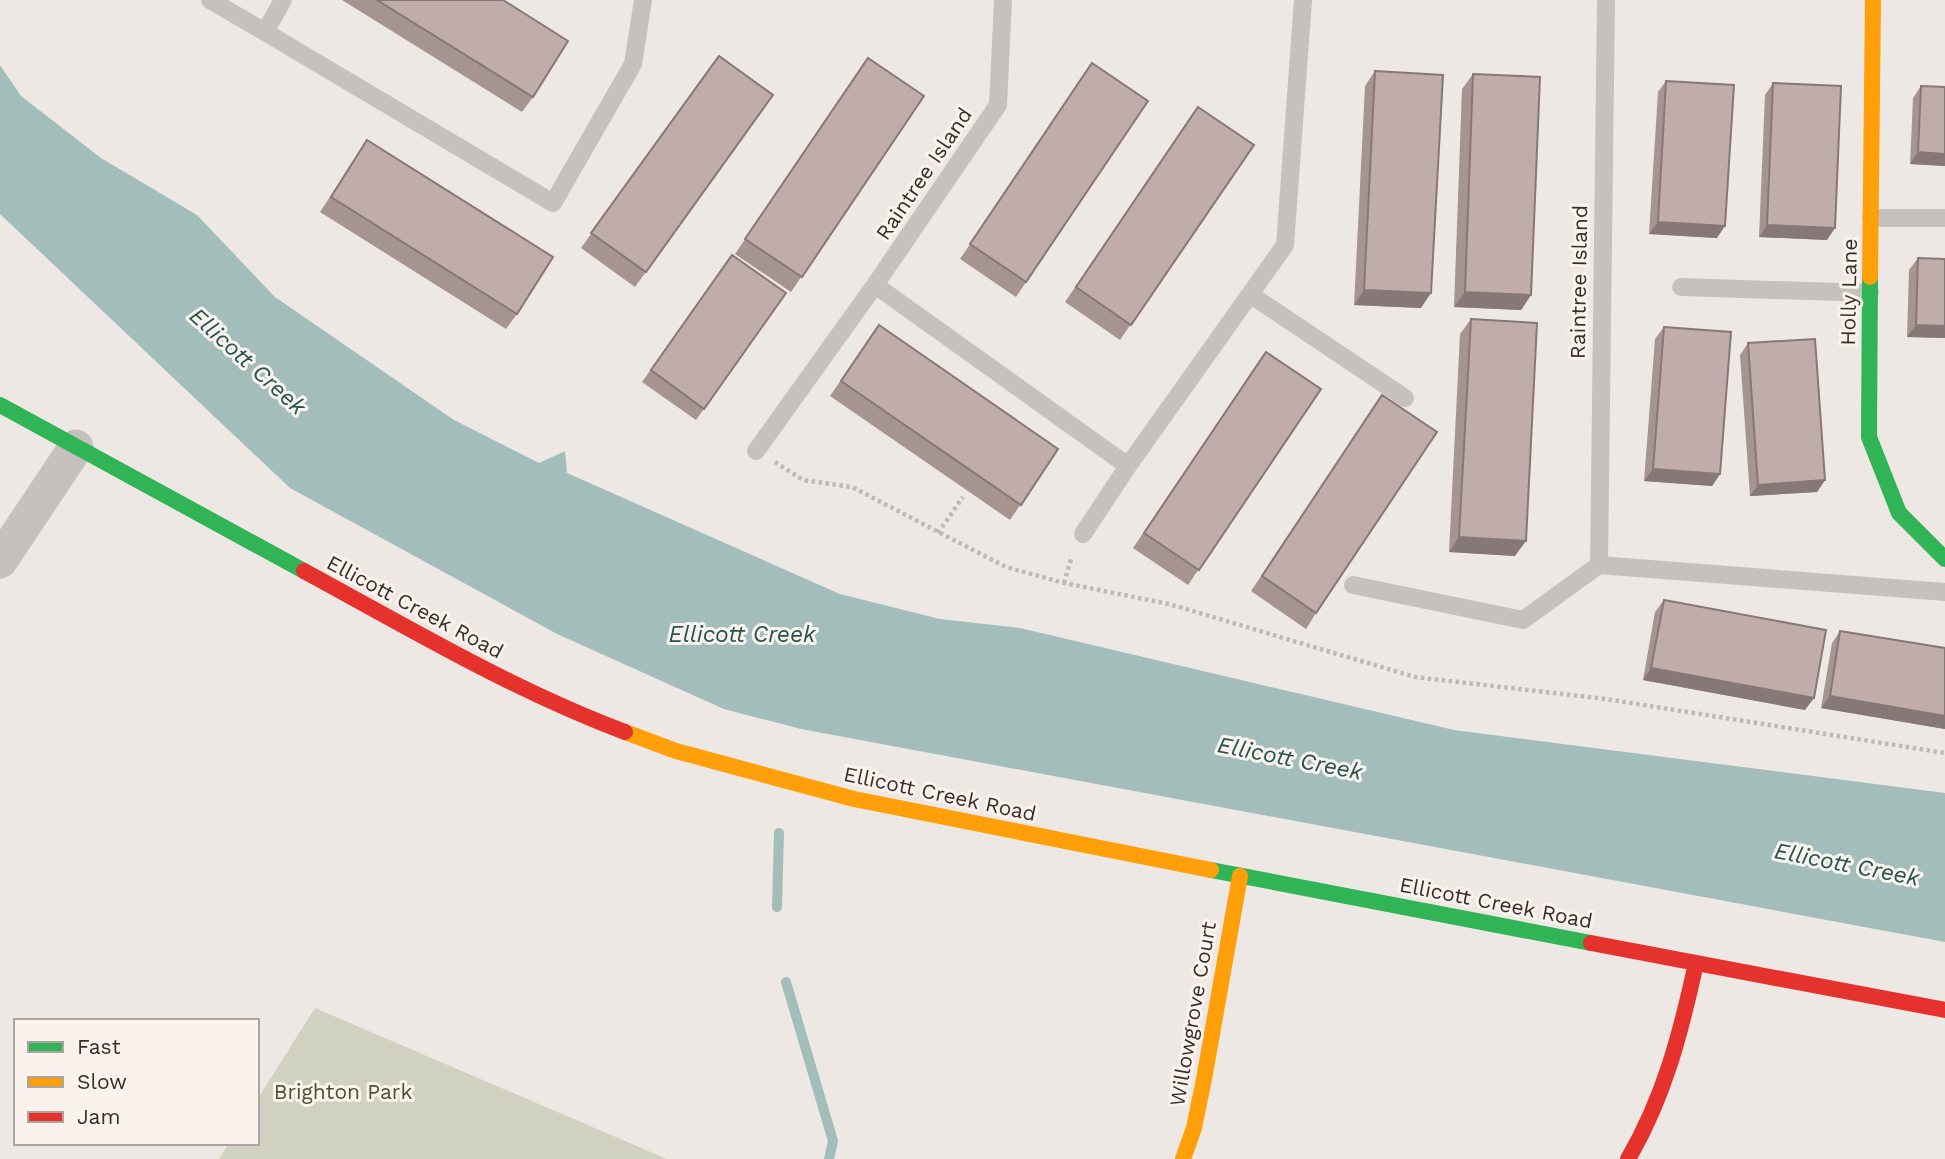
<svg xmlns="http://www.w3.org/2000/svg" width="1945" height="1159" font-family="'Work Sans',sans-serif">
	<style>
		.green { fill: #d0d1c0 }
		.water { fill: #a3bdba }
		.lines { fill: none; stroke-linecap: round; stroke-linejoin: round }
		.stream { stroke: #a3bdba; stroke-width: 10 }
		.path { stroke: #bfb9b6; stroke-width: 4.5; stroke-dasharray: 3.5 3.5; stroke-linecap: butt }
		.lane { stroke: #c7c1bd; stroke-width: 18 }
		.street { stroke: #c7c1bd; stroke-width: 35 }
		.fast { stroke: #30b455; stroke-width: 16 }
		.slow { stroke: #ff9f0a; stroke-width: 16 }
		.jam { stroke: #e5322d; stroke-width: 16 }
		.wall { fill: #a59490 }
		.shaded-wall { fill: #867876 }
		.building { fill: #c0aca8; stroke: #867876; stroke-width: 2 }
		.labels { text-anchor: middle; stroke-width: 6; stroke-linejoin: round; paint-order: stroke }
		.street-label { font-size: 21px; fill: #372e2b; stroke: #f9f2ed }
		.park-label { font-size: 21px; fill: #4b5332; stroke: #f9f2ed }
		.water-label { font-size: 23px; font-style: italic; fill: #255553; stroke: #f9f2ed }
	</style>
	<rect width="100%" height="100%" fill="#eee8e4"/>
	<path class="green" d="M 315,1008 L 667,1159 L 219,1159 L 229,1143 L 257,1143 L 257,1100 Z"/>
	<path class="water" d="M 0,65 L 21,96 L 101,158 L 197,215 L 275,297 L 454,420 L 539,463 L 565,451 L 567,473 L 840,594 L 940,619 L 1020,628 L 1454,730 L 1945,793 L 1945,942 L 801,729 L 724,709 L 557,634 L 290,488 L 0,214 Z"/>
	<g class="lines">
		<path class="stream" d="M 777,907 L 779,833
			M 786,982 L 833,1141 L 829,1159"/>
		<path class="path" d="M 775,462 L 803,480 L 852,487 L 1006,567 L 1064,583 L 1169,604 L 1415,677 L 1606,699 L 1945,753
			M 938,533 L 963,497
			M 1064,583 L 1072,556"/>
		<path class="lane" d="M 210,0 L 265,32
			M 283,0 L 265,32 L 553,203 L 633,64 L 643,0
			M 1871,218 L 1945,218
			M 875,285 L 1128,466 L 1285,245 L 1303,0
			M 1681,287 L 1870,293
			M 1251,295 L 1405,398
			M 756,451 L 875,285 L 998,105 L 1003,0
			M 1083,534 L 1128,466
			M 1599,565 L 1606,0
			M 1353,585 L 1523,620 L 1599,565 L 1945,592"/>
		<path class="street" d="M 0,561 L 76,447"/>
		<path class="fast" d="M 1870,277 L 1869,437 L 1899,513 L 1945,559
			M 0,405 L 304,571
			M 1211,870 L 1591,943"/>
		<path class="slow" d="M 1870,277 L 1873,0
			M 625,732 L 676,751 L 854,799 L 1211,870
			M 1183,1159 L 1194,1128 L 1204,1079 L 1240,876"/>
		<path class="jam" d="M 304,571 C 409,628 513,690 625,732
			M 1591,943 L 1945,1010
			M 1628,1159 C 1664,1098 1681,1032 1696,963"/>
	</g>
	<path class="wall" d="M 342,0 L 503,0 L 533,97 L 522,112 Z
		M 719,56 L 773,95 L 635,287 L 581,248 Z
		M 868,58 L 924,96 L 791,292 L 735,254 Z
		M 1092,63 L 1148,101 L 1016,297 L 960,259 Z
		M 1375,71 L 1421,308 L 1354,305 L 1365,86 Z
		M 1473,74 L 1531,295 L 1521,310 L 1454,307 L 1462,89 Z
		M 1666,81 L 1717,238 L 1649,234 L 1658,92 Z
		M 1773,83 L 1827,240 L 1759,237 L 1765,95 Z
		M 1921,86 L 1945,87 L 1945,166 L 1910,164 L 1913,98 Z
		M 1198,107 L 1254,145 L 1120,340 L 1065,302 Z
		M 367,140 L 517,314 L 506,329 L 320,212 Z
		M 732,255 L 786,293 L 696,420 L 642,382 Z
		M 1918,258 L 1945,338 L 1907,337 L 1909,270 Z
		M 1471,319 L 1515,556 L 1449,552 L 1460,334 Z
		M 879,325 L 1058,449 L 1010,520 L 830,396 Z
		M 1664,327 L 1720,474 L 1712,486 L 1644,481 L 1655,339 Z
		M 1748,343 L 1825,480 L 1817,492 L 1750,496 L 1740,355 Z
		M 1266,352 L 1321,389 L 1188,585 L 1133,548 Z
		M 1372,411 L 1316,613 L 1306,629 L 1251,591 Z
		M 1664,600 L 1805,710 L 1643,680 L 1655,612 Z
		M 1840,631 L 1945,648 L 1945,729 L 1821,708 L 1832,643 Z"/>
	<path class="shaded-wall" d="M 1918,152 L 1945,154 L 1945,166 L 1910,164 Z
		M 1658,222 L 1725,226 L 1717,238 L 1649,234 Z
		M 1767,225 L 1835,228 L 1827,240 L 1759,237 Z
		M 1364,290 L 1431,293 L 1421,308 L 1354,305 Z
		M 1465,292 L 1531,295 L 1521,310 L 1454,307 Z
		M 1916,325 L 1945,326 L 1945,338 L 1907,337 Z
		M 1653,469 L 1720,474 L 1712,486 L 1644,481 Z
		M 1825,480 L 1817,492 L 1750,496 L 1758,485 Z
		M 1459,537 L 1526,541 L 1515,556 L 1449,552 Z
		M 1651,668 L 1814,698 L 1805,710 L 1643,680 Z
		M 1830,696 L 1945,716 L 1945,729 L 1821,708 Z"/>
	<path class="building" d="M 377,0 L 503,0 L 568,41 L 533,97 Z
		M 719,56 L 773,95 L 646,272 L 591,233 Z
		M 868,58 L 924,96 L 802,277 L 745,239 Z
		M 1092,63 L 1148,101 L 1026,282 L 970,244 Z
		M 1375,71 L 1443,75 L 1431,293 L 1364,290 Z
		M 1473,74 L 1540,77 L 1531,295 L 1465,292 Z
		M 1666,81 L 1734,85 L 1725,226 L 1658,222 Z
		M 1773,83 L 1841,86 L 1835,228 L 1767,225 Z
		M 1921,86 L 1945,87 L 1945,154 L 1918,152 Z
		M 1198,107 L 1254,145 L 1131,325 L 1076,287 Z
		M 367,140 L 553,257 L 517,314 L 331,197 Z
		M 732,255 L 786,293 L 704,409 L 651,370 Z
		M 1918,258 L 1945,259 L 1945,326 L 1916,325 Z
		M 1471,319 L 1537,323 L 1526,541 L 1459,537 Z
		M 879,325 L 1058,449 L 1021,505 L 841,381 Z
		M 1664,327 L 1731,332 L 1720,474 L 1653,469 Z
		M 1815,339 L 1825,480 L 1758,485 L 1748,343 Z
		M 1266,352 L 1321,389 L 1199,570 L 1144,533 Z
		M 1382,395 L 1437,432 L 1316,613 L 1262,576 Z
		M 1664,600 L 1826,630 L 1814,698 L 1651,668 Z
		M 1840,631 L 1945,648 L 1945,716 L 1830,696 Z"/>
	<g class="labels">
		<g class="street-label">
			<text transform="translate(924 174) rotate(-56)" y="7">Raintree Island</text>
			<text transform="translate(1579 282) rotate(-89)" y="7">Raintree Island</text>
			<text transform="translate(1849 292) rotate(-89)" y="7">Holly Lane</text>
			<text transform="translate(415 607) rotate(28)" y="7">Ellicott Creek Road</text>
			<text transform="translate(940 794) rotate(12)" y="7">Ellicott Creek Road</text>
			<text transform="translate(1496 903) rotate(11)" y="7">Ellicott Creek Road</text>
			<text transform="translate(1193 1014) rotate(-80)" y="7">Willowgrove Court</text>
		</g>
		<g class="park-label">
			<text x="343" y="1099">Brighton Park</text>
		</g>
		<g class="water-label">
			<text transform="translate(248 361) rotate(42)" y="8">Ellicott Creek</text>
			<text x="742" y="642">Ellicott Creek</text>
			<text transform="translate(1290 758) rotate(11)" y="8">Ellicott Creek</text>
			<text transform="translate(1847 864) rotate(11)" y="8">Ellicott Creek</text>
		</g>
	</g>
	<rect x="14" y="1019" width="245" height="126" fill="#f9f2ed" stroke="#aba49f" stroke-width="2"/>
	<rect x="28" y="1042" width="35" height="10" fill="#30b455" stroke="#aba49f" stroke-width="2"/>
	<text x="77" y="1054" font-size="21" fill="#372e2b">Fast</text>
	<rect x="28" y="1077" width="35" height="10" fill="#ff9f0a" stroke="#aba49f" stroke-width="2"/>
	<text x="77" y="1089" font-size="21" fill="#372e2b">Slow</text>
	<rect x="28" y="1112" width="35" height="10" fill="#e5322d" stroke="#aba49f" stroke-width="2"/>
	<text x="77" y="1124" font-size="21" fill="#372e2b">Jam</text>
</svg>
